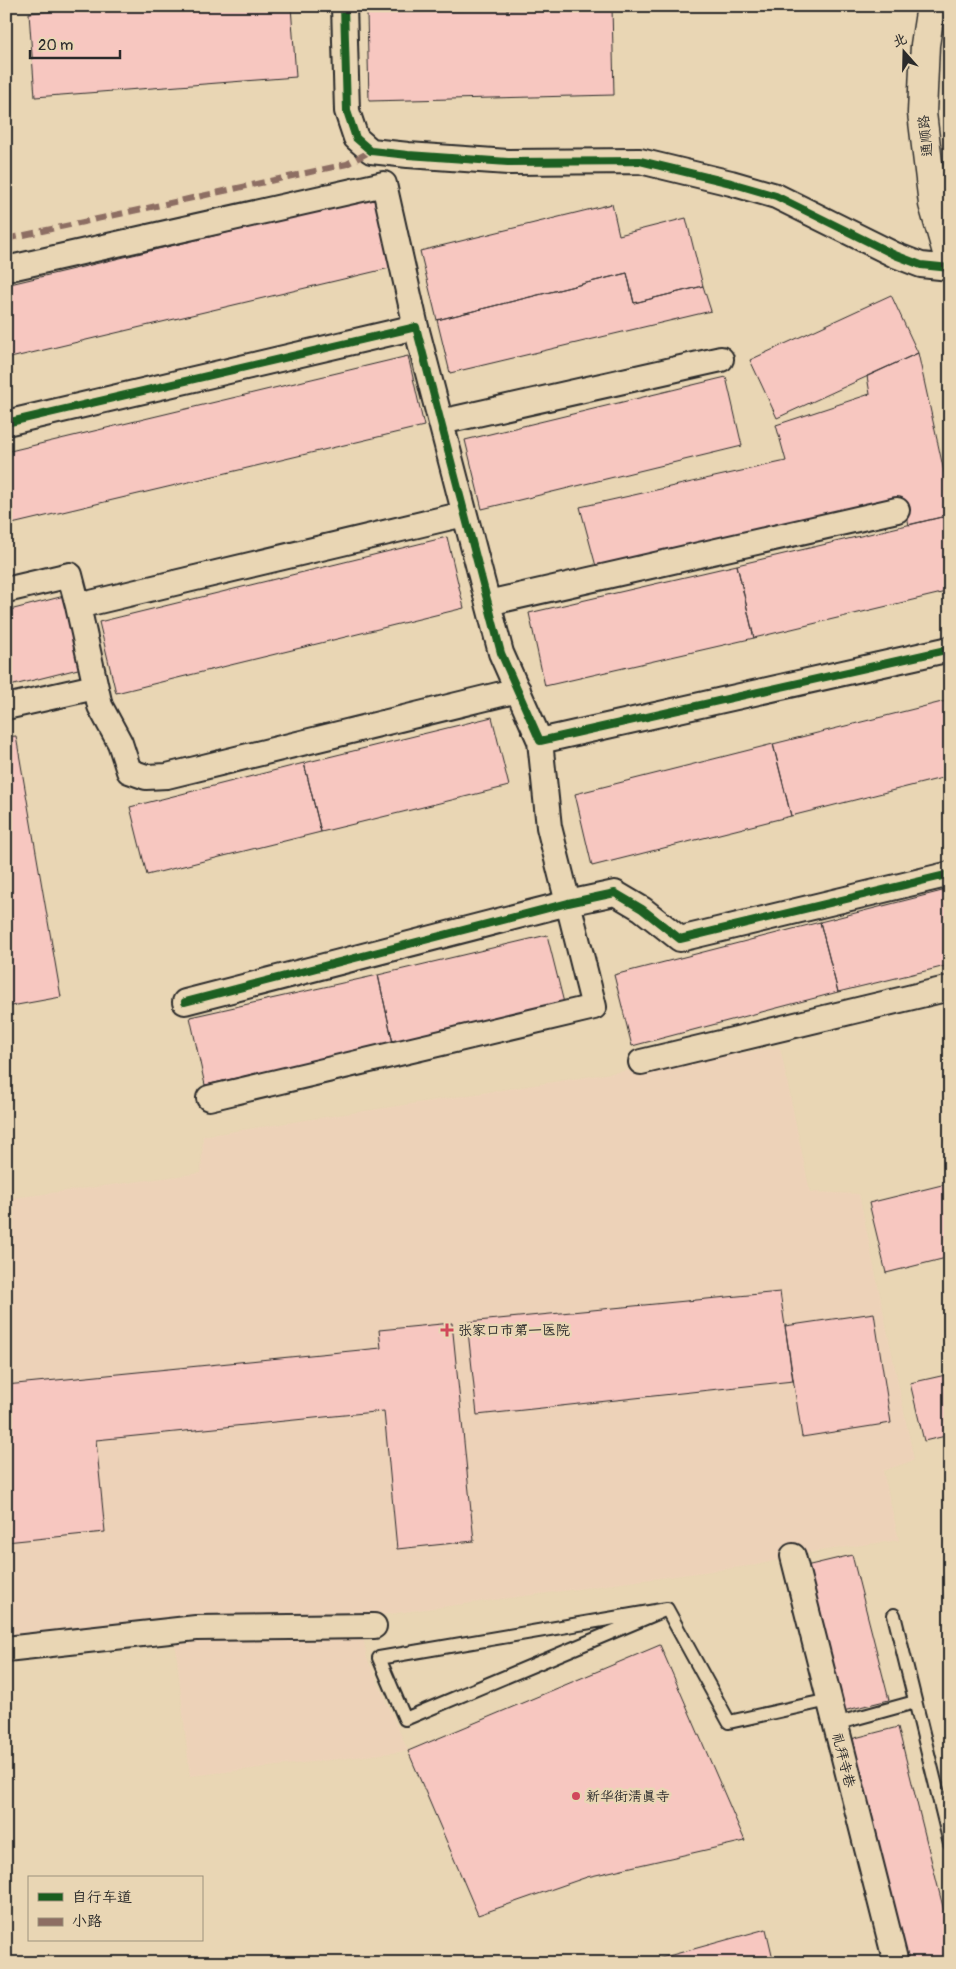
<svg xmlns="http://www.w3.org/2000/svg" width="956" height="1969" font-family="Pangolin,'LXGW WenKai TC',sans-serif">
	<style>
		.built { fill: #edd2b8 }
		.building { fill: #f7c7c0; stroke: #2b2b2b }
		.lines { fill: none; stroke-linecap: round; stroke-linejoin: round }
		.lane-casing { stroke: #2b2b2b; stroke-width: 16 }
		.street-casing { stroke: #2b2b2b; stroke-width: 28 }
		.secondary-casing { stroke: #2b2b2b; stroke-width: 31 }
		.lane { stroke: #e9d6b4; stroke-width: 12 }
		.street { stroke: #e9d6b4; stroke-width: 24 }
		.secondary { stroke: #e9d6b4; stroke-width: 28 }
		.quiet { stroke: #8d6e63; stroke-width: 6; stroke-dasharray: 12 6; stroke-linecap: butt }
		.cycleway-casing { stroke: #e9d6b4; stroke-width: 11 }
		.cycleway { stroke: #1b5e20; stroke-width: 8 }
		.poi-dot { fill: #d1495b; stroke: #e9d6b4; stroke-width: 2 }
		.labels { text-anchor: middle; stroke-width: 5; stroke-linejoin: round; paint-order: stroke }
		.street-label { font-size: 14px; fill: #2b2b2b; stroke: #e9d6b4 }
		.poi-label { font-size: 14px; fill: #2b2b2b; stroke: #e9d6b4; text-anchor: start }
	</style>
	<rect width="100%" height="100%" fill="#e9d6b4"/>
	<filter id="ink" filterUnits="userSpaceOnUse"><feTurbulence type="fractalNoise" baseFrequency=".02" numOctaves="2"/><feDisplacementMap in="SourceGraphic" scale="10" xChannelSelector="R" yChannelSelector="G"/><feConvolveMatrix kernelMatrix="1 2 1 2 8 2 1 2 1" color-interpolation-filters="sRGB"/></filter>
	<g filter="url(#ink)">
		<path class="built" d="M 780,1047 L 810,1192 L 859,1194 L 914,1460 L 883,1471 L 899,1540 L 818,1551 L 756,1565 L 359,1618 L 367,1658 L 408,1751 L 190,1776 L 174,1631 L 6,1647 L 6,1199 L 201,1173 L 203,1136 Z"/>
		<path class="building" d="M 116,6 L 291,6 L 296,77 L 35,97 L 29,13 Z
			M 612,7 L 614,95 L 369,101 L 367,13 Z
			M 378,197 L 394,267 L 6,359 L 6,285 Z
			M 612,204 L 619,235 L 686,218 L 703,286 L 634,303 L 627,273 L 437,320 L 420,251 Z
			M 627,273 L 634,303 L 703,286 L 711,311 L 450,373 L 437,320 Z
			M 891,295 L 918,353 L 777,418 L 750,360 Z
			M 918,353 L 950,499 L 950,515 L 909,525 L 903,498 L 597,570 L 580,507 L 786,461 L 776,425 L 870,394 L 867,376 Z
			M 408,356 L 424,426 L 12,524 L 6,498 L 6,452 Z
			M 726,377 L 742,446 L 482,509 L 465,440 Z
			M 950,515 L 950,591 L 754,638 L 737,565 Z
			M 447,537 L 464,608 L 116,693 L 99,622 Z
			M 737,565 L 754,638 L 545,686 L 529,613 Z
			M 64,596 L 82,668 L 6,687 L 6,611 Z
			M 950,700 L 950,776 L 791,816 L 773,744 Z
			M 492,717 L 509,786 L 321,832 L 304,763 Z
			M 16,736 L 61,997 L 6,1007 L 6,737 Z
			M 773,744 L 791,816 L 592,866 L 575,794 Z
			M 304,763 L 321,832 L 147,875 L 130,807 Z
			M 950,889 L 950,965 L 838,992 L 820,922 Z
			M 820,922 L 838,992 L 632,1046 L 614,975 Z
			M 547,935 L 564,1003 L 393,1043 L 378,975 Z
			M 378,975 L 393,1043 L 205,1085 L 190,1017 Z
			M 950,1183 L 950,1257 L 886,1273 L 869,1203 Z
			M 780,1292 L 793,1381 L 477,1415 L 467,1322 Z
			M 874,1313 L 891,1423 L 802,1437 L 785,1326 Z
			M 452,1323 L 474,1541 L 397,1549 L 384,1411 L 96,1440 L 105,1532 L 6,1542 L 6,1385 L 381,1348 L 379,1330 Z
			M 950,1374 L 950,1435 L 924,1441 L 910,1383 Z
			M 852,1555 L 889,1700 L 843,1711 L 806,1566 Z
			M 660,1645 L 745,1841 L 587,1877 L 478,1915 L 408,1751 Z
			M 898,1727 L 950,1935 L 950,1963 L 907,1963 L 851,1739 Z
			M 766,1929 L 774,1963 L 643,1963 Z"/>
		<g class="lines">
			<g class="lane-casing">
				<path id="lane" d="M 667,1609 L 405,1719 L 379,1658 L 667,1609 L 729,1722 L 829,1700
					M 894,1615 L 950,1843
					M 835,1724 L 915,1702"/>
			</g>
			<g class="street-casing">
				<path id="street" d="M 344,6 L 347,111 L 356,138 L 371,151 L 408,155 L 508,162 L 640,161 L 731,183 L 776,196 L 895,255 L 921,265 L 950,268
					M 6,269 L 384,184 L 416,327
					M 441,422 L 721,359
					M 6,423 L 416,327 L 501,653 L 540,741 L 950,649
					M 6,590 L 70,575 L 78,606 L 464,514
					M 488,603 L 897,510
					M 78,606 L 100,706 L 120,743 L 129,771 L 146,777 L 167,776 L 518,690
					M 6,707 L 95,687
					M 185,1002 L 568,903 L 615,893 L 642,909 L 680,939 L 950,874
					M 641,1062 L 950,988
					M 209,1098 L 594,1007 L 549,827 L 540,741
					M 793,1556 L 896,1963
					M 6,1649 L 196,1628 L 374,1626"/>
			</g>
			<g class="secondary-casing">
				<path id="secondary" d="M 931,6 L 925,45 L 922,113 L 933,204 L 950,263"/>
			</g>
			<use href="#lane" class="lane"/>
			<use href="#street" class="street"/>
			<use href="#secondary" class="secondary"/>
			<path class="quiet" d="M 6,239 L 347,164 L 371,151"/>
			<g class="cycleway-casing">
				<path id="cycleway" d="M 344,6 L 347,111 L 356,138 L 371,151 L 408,155 L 508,162 L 640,161 L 731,183 L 776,196 L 895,255 L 921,265 L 950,268
					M 6,423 L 416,327 L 501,653 L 540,741 L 950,649
					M 185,1002 L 568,903 L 615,893 L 642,909 L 680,939 L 950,874"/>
			</g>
			<use href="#cycleway" class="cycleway"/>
		</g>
	</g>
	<g class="poi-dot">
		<path d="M444.5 1322.5h5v5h5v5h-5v5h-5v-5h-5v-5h5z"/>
		<circle cx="576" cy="1796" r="5"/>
	</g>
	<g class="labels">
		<g class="street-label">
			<text transform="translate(925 136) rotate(-96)" y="5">通顺路</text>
			<text transform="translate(844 1760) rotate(76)" y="5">礼拜寺巷</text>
		</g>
		<g class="poi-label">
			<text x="458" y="1335">张家口市第一医院</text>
			<text x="586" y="1801">新华街清真寺</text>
		</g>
	</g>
	<rect width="956" height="1969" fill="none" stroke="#e9d6b4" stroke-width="25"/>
	<rect x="12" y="12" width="931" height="1944" fill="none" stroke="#2b2b2b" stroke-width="2" filter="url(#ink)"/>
	<rect x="28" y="1876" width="175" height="65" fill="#e9d6b4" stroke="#9d927d"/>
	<rect x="38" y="1893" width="25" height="8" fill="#1b5e20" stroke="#9d927d"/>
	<text x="72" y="1902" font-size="15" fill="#2b2b2b">自行车道</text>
	<rect x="38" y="1918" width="25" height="8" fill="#8d6e63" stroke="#9d927d"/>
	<text x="72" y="1926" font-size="15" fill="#2b2b2b">小路</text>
	<g transform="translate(904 52) rotate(340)" stroke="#e9d6b4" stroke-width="4" paint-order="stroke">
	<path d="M0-4L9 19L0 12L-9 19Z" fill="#2b2b2b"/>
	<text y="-8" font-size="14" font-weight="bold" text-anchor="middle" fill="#2b2b2b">北</text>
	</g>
	<path d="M30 50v8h90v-8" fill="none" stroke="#2b2b2b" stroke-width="2.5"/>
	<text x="38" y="50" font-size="15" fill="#2b2b2b" stroke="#e9d6b4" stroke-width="4" paint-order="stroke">20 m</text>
</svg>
